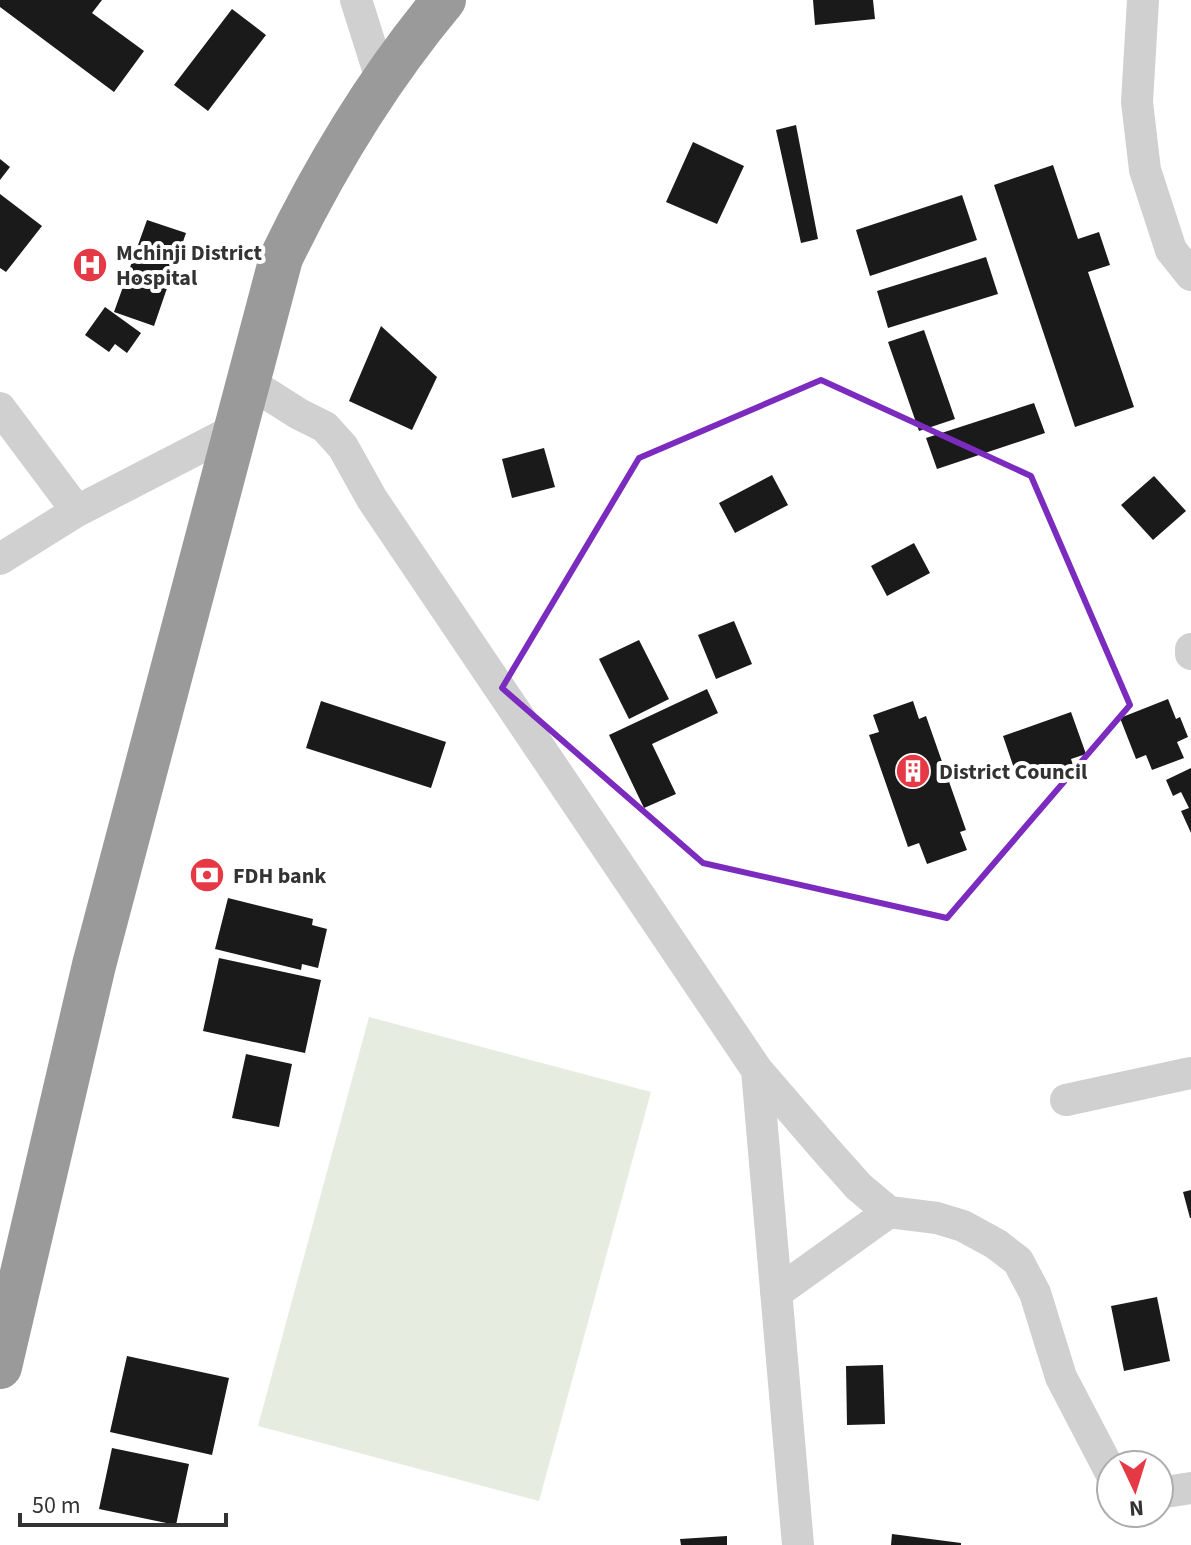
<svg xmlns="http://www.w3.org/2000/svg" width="1191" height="1545" font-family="'Source Sans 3',sans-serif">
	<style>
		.green { fill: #e6ecdf }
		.building { fill: #1a1a1a }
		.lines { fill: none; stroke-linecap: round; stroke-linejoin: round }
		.street { stroke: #d0d0d0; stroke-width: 32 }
		.highway { stroke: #9a9a9a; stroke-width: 44 }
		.marked { fill: none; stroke: #7b2cbf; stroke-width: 6; stroke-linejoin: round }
		.labels { text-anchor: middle; stroke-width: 8; stroke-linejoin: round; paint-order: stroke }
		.poi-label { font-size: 22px; font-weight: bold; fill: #333; stroke: #fff; text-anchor: start }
	</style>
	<rect width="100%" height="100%" fill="#fff"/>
	<path class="green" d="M 369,1017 L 651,1092 L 539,1501 L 258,1426 Z"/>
	<path class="building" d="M 0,0 L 102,0 L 92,13 L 144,51 L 114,92 L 0,7 Z
		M 813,0 L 873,0 L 875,19 L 815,25 Z
		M 232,9 L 266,35 L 208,111 L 174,85 Z
		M 796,125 L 818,239 L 801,243 L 776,130 Z
		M 693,142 L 744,166 L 717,224 L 666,202 Z
		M 0,159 L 10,167 L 0,180 Z
		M 1053,165 L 1078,239 L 1099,232 L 1110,265 L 1088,272 L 1134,407 L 1075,427 L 994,185 Z
		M 0,194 L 42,226 L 6,272 L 0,268 Z
		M 962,195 L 977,240 L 870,276 L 856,230 Z
		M 147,220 L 186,233 L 154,326 L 114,312 Z
		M 986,257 L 998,294 L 888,328 L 877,291 Z
		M 105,307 L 141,333 L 127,353 L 115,344 L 109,352 L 85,335 Z
		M 381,326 L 437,377 L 412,430 L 349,401 Z
		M 924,330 L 955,419 L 919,431 L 888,342 Z
		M 1034,403 L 1045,433 L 937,469 L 926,438 Z
		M 544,448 L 555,487 L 512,498 L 502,459 Z
		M 772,475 L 788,505 L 735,533 L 719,503 Z
		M 1154,476 L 1186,511 L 1153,540 L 1121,505 Z
		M 914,543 L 930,573 L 887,596 L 871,566 Z
		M 734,621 L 752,664 L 716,679 L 698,635 Z
		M 639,640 L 669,699 L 629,719 L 599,659 Z
		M 707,689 L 718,713 L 652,744 L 676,794 L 644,808 L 609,735 Z
		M 1168,699 L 1176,719 L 1180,717 L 1188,737 L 1177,742 L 1184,758 L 1152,770 L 1146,755 L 1136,759 L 1120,718 Z
		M 321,701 L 446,742 L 431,788 L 306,748 Z
		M 913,701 L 919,719 L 926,716 L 966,830 L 960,832 L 967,850 L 927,864 L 919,843 L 908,847 L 869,735 L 879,732 L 873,715 Z
		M 1071,712 L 1086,754 L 1071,759 L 1073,765 L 1044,775 L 1042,768 L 1017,777 L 1003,736 Z
		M 1191,768 L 1191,833 L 1181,811 L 1189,808 L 1181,792 L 1173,796 L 1166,780 Z
		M 228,898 L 313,919 L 312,925 L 327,929 L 318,968 L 302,964 L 301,970 L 215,949 Z
		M 219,958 L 321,980 L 305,1053 L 203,1031 Z
		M 246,1054 L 292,1064 L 279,1127 L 232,1118 Z
		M 1191,1190 L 1191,1218 L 1190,1218 L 1183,1192 Z
		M 1157,1297 L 1170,1361 L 1124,1371 L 1111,1306 Z
		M 127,1356 L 229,1378 L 212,1455 L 110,1432 Z
		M 883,1365 L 885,1424 L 847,1425 L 846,1366 Z
		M 112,1448 L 189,1464 L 176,1525 L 99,1509 Z
		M 892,1534 L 961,1543 L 961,1545 L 891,1545 Z
		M 727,1536 L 727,1545 L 681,1545 L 680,1539 Z"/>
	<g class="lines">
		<path class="street" d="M 356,0 L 382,82
			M 1143,0 L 1137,102 L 1145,170 L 1171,250 L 1191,275
			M 247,381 L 299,414 L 325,427 L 343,447 L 372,499 L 757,1070 L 826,1150 L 859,1187 L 889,1212 L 937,1218 L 963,1226 L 996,1244 L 1018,1261 L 1035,1293 L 1061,1377 L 1111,1473
			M 0,408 L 77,511
			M 0,559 L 77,511 L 234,430
			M 1191,649 L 1191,654
			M 757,1070 L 798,1545
			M 1066,1100 L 1191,1073
			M 776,1293 L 889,1212
			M 1159,1493 L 1191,1488"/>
		<path class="highway" d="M 0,1367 L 94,965 L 281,258 C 326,165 378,79 444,0"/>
	</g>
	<path class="marked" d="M 821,380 L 1031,476 L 1130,705 L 947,918 L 703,863 L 502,688 L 639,458 Z"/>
	<defs>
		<g id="hospital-disc" transform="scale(1.8)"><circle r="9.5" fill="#e63946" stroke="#fff"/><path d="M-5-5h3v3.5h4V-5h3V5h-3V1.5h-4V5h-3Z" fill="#fff"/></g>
		<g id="building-disc" transform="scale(1.8)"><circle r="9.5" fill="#e63946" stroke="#fff"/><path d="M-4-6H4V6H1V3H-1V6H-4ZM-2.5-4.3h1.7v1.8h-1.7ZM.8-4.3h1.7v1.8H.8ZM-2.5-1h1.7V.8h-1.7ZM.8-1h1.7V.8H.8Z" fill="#fff"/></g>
		<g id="bank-disc" transform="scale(1.8)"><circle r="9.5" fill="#e63946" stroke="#fff"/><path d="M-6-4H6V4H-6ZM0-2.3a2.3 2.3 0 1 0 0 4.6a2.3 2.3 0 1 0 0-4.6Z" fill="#fff"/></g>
	</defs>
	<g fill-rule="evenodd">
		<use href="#hospital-disc" x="90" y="265"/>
		<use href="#building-disc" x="913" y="771"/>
		<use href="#bank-disc" x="207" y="875"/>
	</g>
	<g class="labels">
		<g class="poi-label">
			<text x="116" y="260">Mchinji District<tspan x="116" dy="25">Hospital</tspan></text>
			<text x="939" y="779">District Council</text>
			<text x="233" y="883">FDH bank</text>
		</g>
	</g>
	<g transform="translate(1135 1489) rotate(176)"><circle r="38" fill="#ffffff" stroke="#adadad" stroke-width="2"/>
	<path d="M0-6L14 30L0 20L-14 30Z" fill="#e63946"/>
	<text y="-12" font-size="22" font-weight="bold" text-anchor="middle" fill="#333333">N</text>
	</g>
	<path d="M20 1513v12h206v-12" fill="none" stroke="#333333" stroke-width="4"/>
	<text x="32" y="1513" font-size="24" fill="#333333" stroke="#ffffff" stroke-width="6" paint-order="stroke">50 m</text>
</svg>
